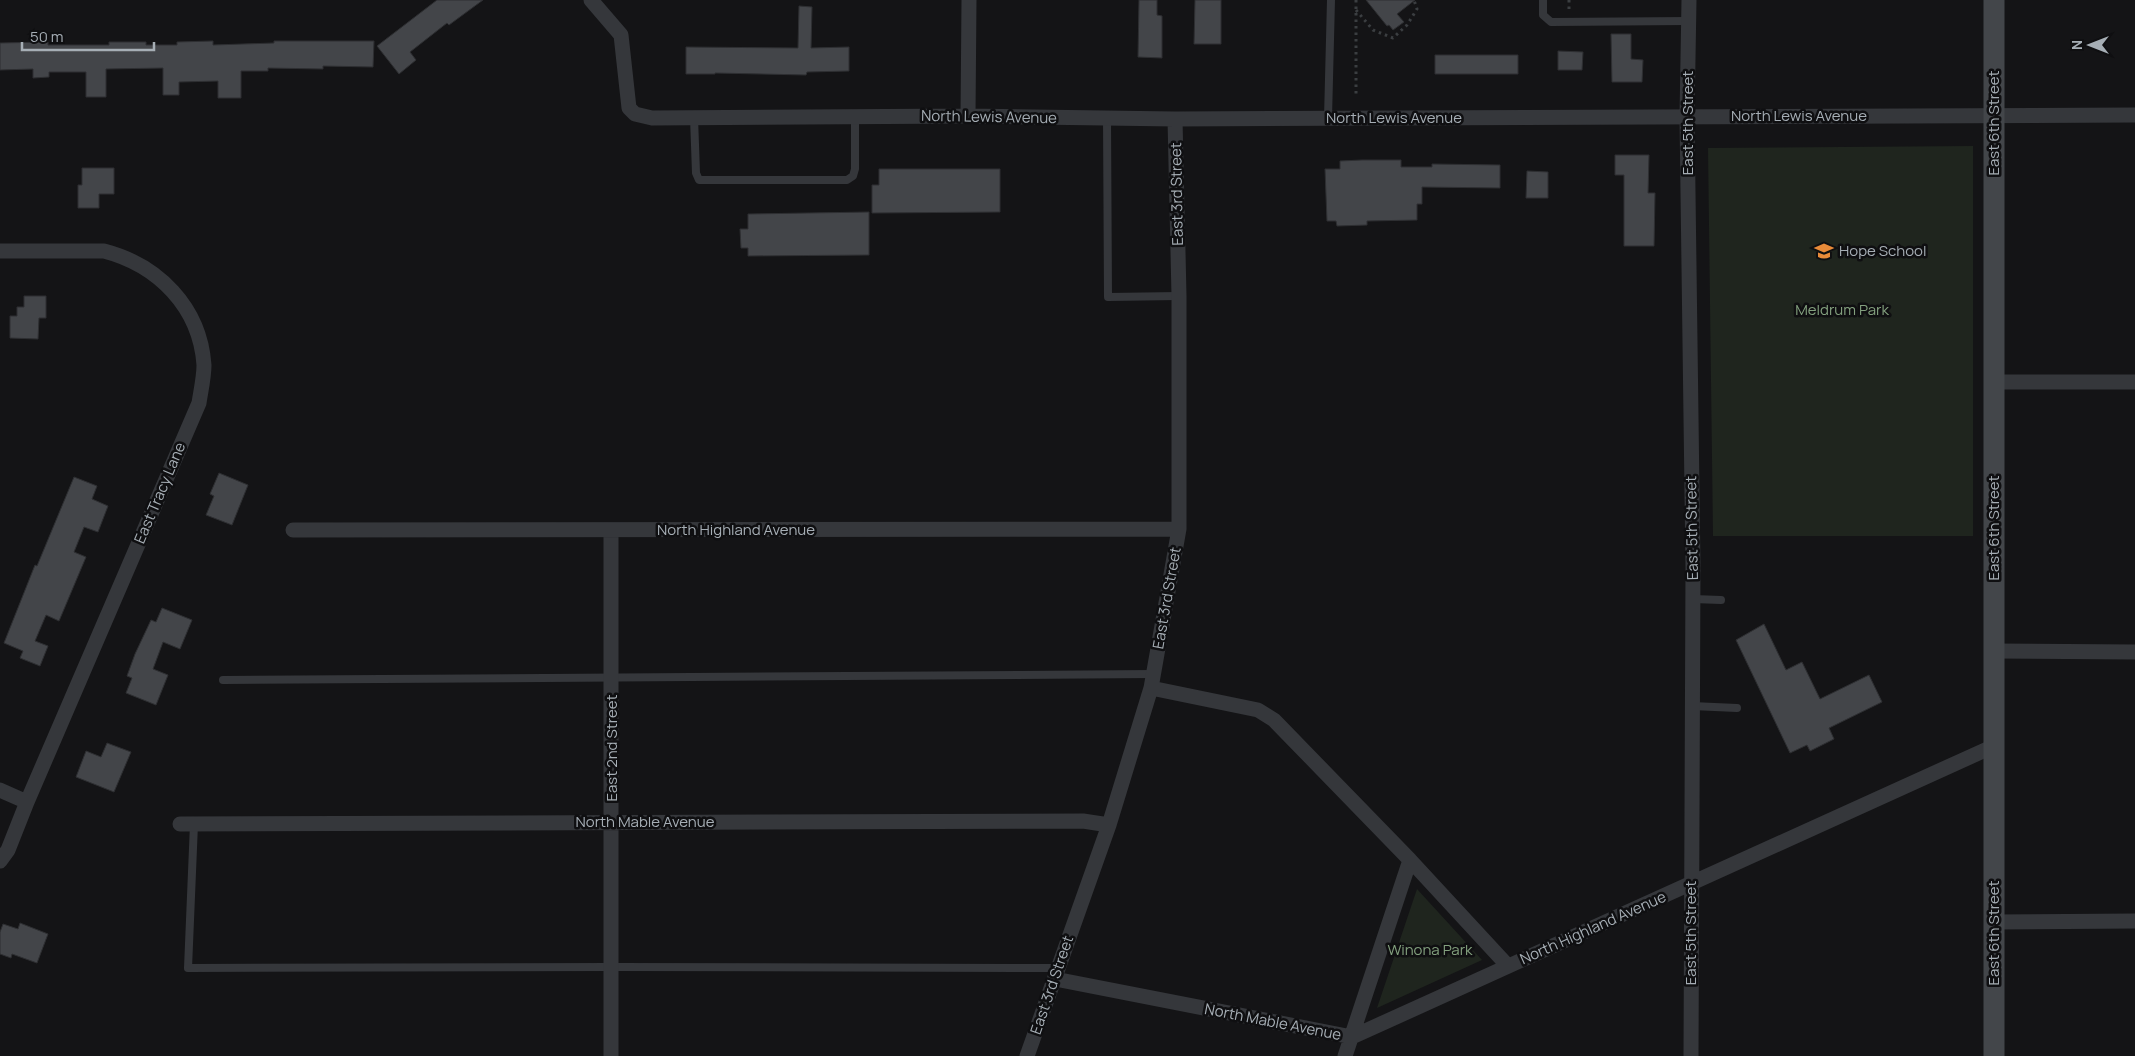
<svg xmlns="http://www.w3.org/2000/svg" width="2135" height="1056" font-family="Manrope,sans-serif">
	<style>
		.green { fill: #1f251e }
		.building { fill: #434549; stroke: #2e2f32 }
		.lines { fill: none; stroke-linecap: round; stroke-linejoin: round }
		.path { stroke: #3b3e41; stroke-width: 3; stroke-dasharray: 2.5 4; stroke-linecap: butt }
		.service { stroke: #35373b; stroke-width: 8 }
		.minor { stroke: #35373b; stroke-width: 15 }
		.secondary { stroke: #43464a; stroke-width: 21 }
		.labels { text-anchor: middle; stroke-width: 5; stroke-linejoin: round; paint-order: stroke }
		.street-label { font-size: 15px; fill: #a6aeb5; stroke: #0f0f11 }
		.poi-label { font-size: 15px; fill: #a6aeb5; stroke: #0f0f11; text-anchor: start }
		.park-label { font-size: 15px; fill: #83a07e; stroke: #0f0f11 }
	</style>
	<rect width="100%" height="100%" fill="#141416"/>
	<path class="green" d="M 1973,146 L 1973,536 L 1713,536 L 1708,148 Z
		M 1417,889 L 1482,960 L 1377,1008 Z"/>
	<path class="building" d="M 437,0 L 483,0 L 449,25 L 447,23 L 410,52 L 416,60 L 399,74 L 377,46 Z
		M 1139,0 L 1157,0 L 1157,15 L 1162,16 L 1162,58 L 1138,57 Z
		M 1195,0 L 1221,0 L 1221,44 L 1194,44 Z
		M 1366,0 L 1415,0 L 1397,14 L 1404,22 L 1393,30 L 1389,25 L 1387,26 Z
		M 799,6 L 812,7 L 811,48 L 849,47 L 849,71 L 807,72 L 806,75 L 715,73 L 715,74 L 686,74 L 686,47 L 798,48 Z
		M 1611,34 L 1631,34 L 1631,59 L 1643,60 L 1642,82 L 1612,82 Z
		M 213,41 L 213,45 L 274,43 L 274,41 L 374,41 L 373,67 L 323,66 L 323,69 L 268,68 L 268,71 L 241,71 L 241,98 L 218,98 L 218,81 L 179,82 L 179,95 L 163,95 L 163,68 L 106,69 L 106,97 L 86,97 L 86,72 L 49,72 L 49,77 L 33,78 L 33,69 L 0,70 L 0,43 L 48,42 L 48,45 L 109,45 L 109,42 L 146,42 L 146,45 L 177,45 L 177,42 Z
		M 1558,51 L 1583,52 L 1582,70 L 1558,70 Z
		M 1435,55 L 1518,55 L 1518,74 L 1435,74 Z
		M 1615,155 L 1649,155 L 1648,193 L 1655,193 L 1654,246 L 1624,246 L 1624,175 L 1615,175 Z
		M 1362,160 L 1401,160 L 1401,167 L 1432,167 L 1432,164 L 1500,165 L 1500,188 L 1422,187 L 1422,204 L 1417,204 L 1417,220 L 1367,221 L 1367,225 L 1337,226 L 1336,221 L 1327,221 L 1325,169 L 1340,169 L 1340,161 Z
		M 82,168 L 114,168 L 114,194 L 99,194 L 99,208 L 78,208 L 78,185 L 82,185 Z
		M 879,169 L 1000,169 L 1000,212 L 872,213 L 872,185 L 879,185 Z
		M 1527,171 L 1548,172 L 1548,198 L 1526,198 Z
		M 869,212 L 869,255 L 748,256 L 748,248 L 741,248 L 740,229 L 748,229 L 748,214 Z
		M 24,296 L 46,296 L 46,318 L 39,318 L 38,339 L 10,338 L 10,316 L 17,316 L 17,307 L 24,307 Z
		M 219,473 L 248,485 L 232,525 L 206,515 L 214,496 L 210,494 Z
		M 74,477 L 97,486 L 92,499 L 108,506 L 98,532 L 84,527 L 74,552 L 86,557 L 59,621 L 46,615 L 35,641 L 48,646 L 40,666 L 20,658 L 23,651 L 4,643 L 35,565 L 37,566 Z
		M 162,608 L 192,620 L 180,649 L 163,642 L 153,669 L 168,675 L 156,705 L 126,693 L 132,678 L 127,676 L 135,654 L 151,620 L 156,622 Z
		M 1764,624 L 1786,670 L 1802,662 L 1820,699 L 1869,675 L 1882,702 L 1829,728 L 1834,739 L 1810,751 L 1807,745 L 1790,753 L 1736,640 Z
		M 107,743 L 131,752 L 114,792 L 76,777 L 86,751 L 101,757 Z
		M 20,923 L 48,934 L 37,963 L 12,954 L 11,958 L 0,954 L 0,932 L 3,924 L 18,929 Z"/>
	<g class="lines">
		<path class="path" d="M 1356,0 L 1356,96
			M 1569,0 L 1569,11
			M 1356,10 L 1373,30 L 1393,38 L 1407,25 L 1417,9 L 1414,0"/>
		<path class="service" d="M 1543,0 L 1543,15 L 1551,22 L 1689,21
			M 694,117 L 696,173 L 699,180 L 847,180 L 853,176 L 855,169 L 855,116
			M 1107,118 L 1108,297 L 1179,296
			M 1328,118 L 1331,0
			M 1693,599 L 1721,600
			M 223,680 L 1154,674
			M 1692,706 L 1737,708
			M 194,824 L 188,968 L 612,967 L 1059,968"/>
		<path class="minor" d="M 591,0 L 621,35 L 629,108 L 635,114 L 652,118 L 968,116 L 1175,119 L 2135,115
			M 1689,0 L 1687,117 L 1693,567 L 1691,1056
			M 968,116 L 969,0
			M 0,251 L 104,251 C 158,265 200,307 204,365 C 204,377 201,390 199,403 L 27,802 L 8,850 L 0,861
			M 1994,382 L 2135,382
			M 293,530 L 1179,529
			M 611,531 L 611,1056
			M 1994,651 L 2135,652
			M 1151,688 L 1258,710 L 1274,720 L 1410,860 L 1508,966
			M 0,790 L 27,802
			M 180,824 L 1083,821 L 1109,825
			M 1994,922 L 2135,921
			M 1055,979 L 1352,1037 L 1994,746
			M 1027,1056 L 1109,825 L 1151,688 L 1179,529 L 1179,296 L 1175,119
			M 1345,1056 L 1410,860"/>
		<path class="secondary" d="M 1994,0 L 1994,1056"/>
	</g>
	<defs>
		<g id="school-bare" transform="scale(1.5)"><path d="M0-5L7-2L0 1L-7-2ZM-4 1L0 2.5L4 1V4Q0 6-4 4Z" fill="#e98b39" stroke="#0f0f11" stroke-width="2.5" paint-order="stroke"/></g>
	</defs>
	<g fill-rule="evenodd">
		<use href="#school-bare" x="1824" y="251"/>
	</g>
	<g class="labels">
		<g class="street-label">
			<text x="1799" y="121">North Lewis Avenue</text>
			<text transform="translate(989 117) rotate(1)" y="5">North Lewis Avenue</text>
			<text x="1394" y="123">North Lewis Avenue</text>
			<text transform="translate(1688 123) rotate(-90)" y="5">East 5th Street</text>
			<text transform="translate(1994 123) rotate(-90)" y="5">East 6th Street</text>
			<text transform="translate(1177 194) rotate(-91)" y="5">East 3rd Street</text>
			<text transform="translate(160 493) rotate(-67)" y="5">East Tracy Lane</text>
			<text transform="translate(1692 528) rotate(-91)" y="5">East 5th Street</text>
			<text transform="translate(1994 528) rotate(-90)" y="5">East 6th Street</text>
			<text x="736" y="535">North Highland Avenue</text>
			<text transform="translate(1167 598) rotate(-80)" y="5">East 3rd Street</text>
			<text transform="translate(612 748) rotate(-90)" y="5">East 2nd Street</text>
			<text x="645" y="827">North Mable Avenue</text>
			<text transform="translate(1593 928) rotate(-24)" y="5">North Highland Avenue</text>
			<text transform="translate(1691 933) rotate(-90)" y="5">East 5th Street</text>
			<text transform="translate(1994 933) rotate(-90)" y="5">East 6th Street</text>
			<text transform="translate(1052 985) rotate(-71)" y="5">East 3rd Street</text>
			<text transform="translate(1273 1022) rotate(11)" y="5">North Mable Avenue</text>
		</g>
		<g class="poi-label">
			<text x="1839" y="256">Hope School</text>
		</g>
		<g class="park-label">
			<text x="1842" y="315">Meldrum Park</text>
			<text x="1430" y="955">Winona Park</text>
		</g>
	</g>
	<g transform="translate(2090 45) rotate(270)" stroke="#0f0f11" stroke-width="4" paint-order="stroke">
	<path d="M0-4L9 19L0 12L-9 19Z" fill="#a6aeb5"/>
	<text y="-8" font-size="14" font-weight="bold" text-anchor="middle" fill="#a6aeb5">N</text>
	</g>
	<path d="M22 42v8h132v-8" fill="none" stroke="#a6aeb5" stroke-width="2.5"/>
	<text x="30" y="42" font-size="15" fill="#a6aeb5" stroke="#0f0f11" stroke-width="4" paint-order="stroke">50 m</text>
</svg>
